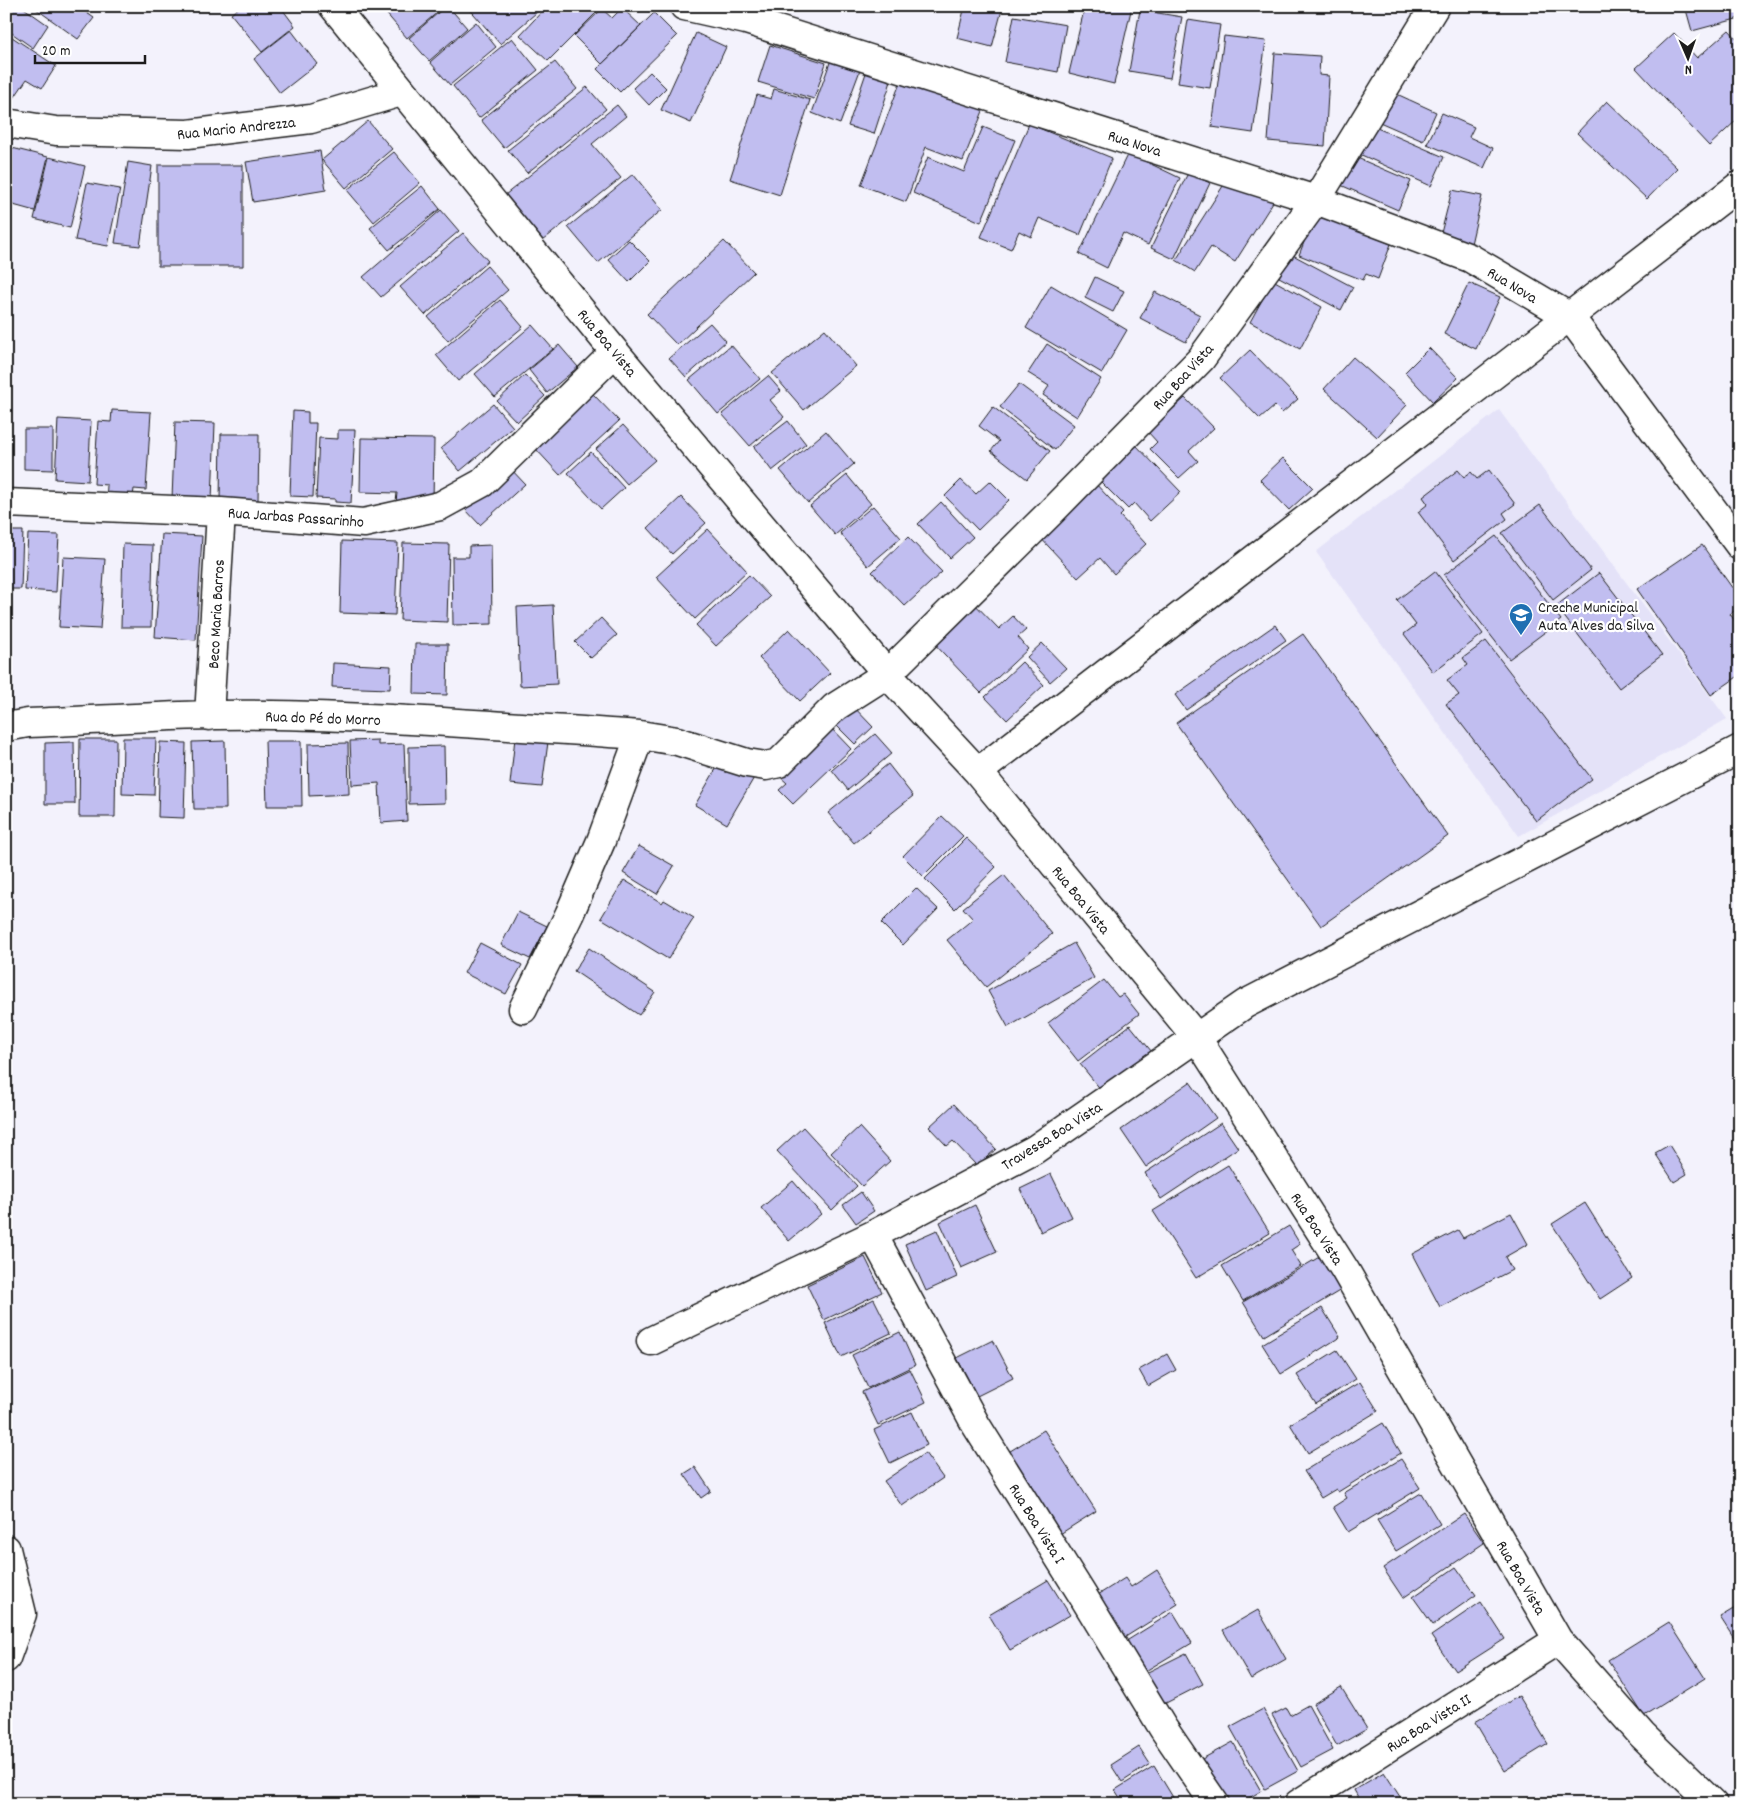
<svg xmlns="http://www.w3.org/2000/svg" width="1746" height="1810" font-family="Dekko,sans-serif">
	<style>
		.built { fill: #e4e2f8 }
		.building { fill: #c1bef0; stroke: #1c1c1c }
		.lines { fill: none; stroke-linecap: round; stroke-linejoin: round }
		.minor-casing { stroke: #1c1c1c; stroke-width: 31 }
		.minor { stroke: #fff; stroke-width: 28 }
		.labels { text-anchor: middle; stroke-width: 4.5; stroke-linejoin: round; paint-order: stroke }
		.street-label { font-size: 16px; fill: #1c1c1c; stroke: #fff }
		.poi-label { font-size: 16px; fill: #1c1c1c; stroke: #fff; text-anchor: start }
	</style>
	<rect width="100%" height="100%" fill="#f3f2fc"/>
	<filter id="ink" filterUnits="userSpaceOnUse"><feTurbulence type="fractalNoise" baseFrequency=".02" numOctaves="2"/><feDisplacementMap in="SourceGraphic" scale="10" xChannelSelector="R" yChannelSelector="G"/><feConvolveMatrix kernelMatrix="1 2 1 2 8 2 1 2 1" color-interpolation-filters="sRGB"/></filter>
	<g filter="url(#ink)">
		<path class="built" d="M 1499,410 L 1727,719 L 1519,836 L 1316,552 Z"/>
		<path class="building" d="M 14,6 L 21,6 L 48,25 L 33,48 L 6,29 L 6,18 Z
			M 32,6 L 77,6 L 94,18 L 78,39 Z
			M 241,6 L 280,6 L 295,26 L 262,52 L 231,14 Z
			M 380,6 L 445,6 L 407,38 Z
			M 446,6 L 448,6 L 467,28 L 429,61 L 409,38 Z
			M 467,6 L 542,6 L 543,7 L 500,44 Z
			M 547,6 L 600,6 L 602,7 L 548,61 L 520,35 Z
			M 965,6 L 1003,6 L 992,47 L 957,38 Z
			M 1085,6 L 1132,6 L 1114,84 L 1069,73 Z
			M 1536,6 L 1561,6 L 1560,12 Z
			M 1685,6 L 1738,6 L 1740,18 L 1692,31 Z
			M 622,8 L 641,26 L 602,64 L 574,36 L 602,9 L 612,18 Z
			M 1140,10 L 1182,17 L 1170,78 L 1129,71 Z
			M 654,13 L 677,36 L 620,92 L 597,69 Z
			M 1014,16 L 1066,25 L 1058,72 L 1005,62 Z
			M 1188,20 L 1220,25 L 1210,88 L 1178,83 Z
			M 476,22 L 496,47 L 450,85 L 430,62 Z
			M 291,30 L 317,64 L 280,93 L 254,59 Z
			M 1729,30 L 1740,42 L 1740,117 L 1709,146 L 1636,68 L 1674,33 L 1697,58 Z
			M 6,33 L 56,66 L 42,88 L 27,79 L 14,98 L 6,93 Z
			M 696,33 L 726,47 L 691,123 L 661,110 Z
			M 1224,36 L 1266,41 L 1253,133 L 1212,127 Z
			M 512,38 L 538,70 L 479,118 L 453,86 Z
			M 770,45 L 826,63 L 814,99 L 758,82 Z
			M 1275,53 L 1320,56 L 1319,75 L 1329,76 L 1325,146 L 1268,141 Z
			M 833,54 L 862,65 L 840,124 L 812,113 Z
			M 555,62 L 577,89 L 504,148 L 481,120 Z
			M 868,67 L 893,75 L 874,134 L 848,126 Z
			M 905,70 L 987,101 L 963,161 L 926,147 L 906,202 L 861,185 Z
			M 650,72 L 666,88 L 649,105 L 633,88 Z
			M 587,87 L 606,109 L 527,173 L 508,150 Z
			M 774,89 L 810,100 L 780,195 L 730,179 L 757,95 L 771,99 Z
			M 1388,90 L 1436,112 L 1423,141 L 1375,120 Z
			M 1607,101 L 1677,168 L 1647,199 L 1577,133 Z
			M 617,105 L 626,116 L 592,144 L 621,178 L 542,241 L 505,195 Z
			M 1442,113 L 1474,127 L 1469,137 L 1493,148 L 1484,168 L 1427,144 Z
			M 368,121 L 392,149 L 346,188 L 322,160 Z
			M 1029,124 L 1112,158 L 1080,235 L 1039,218 L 1031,237 L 1019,231 L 1011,249 L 981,237 Z
			M 1370,125 L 1444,157 L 1431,186 L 1357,153 Z
			M 983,127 L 1015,140 L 981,222 L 913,193 L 928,157 L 964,172 Z
			M 12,148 L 48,157 L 35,211 L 6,203 L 6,170 Z
			M 320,151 L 326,190 L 253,202 L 246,162 Z
			M 394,152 L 420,183 L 374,222 L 347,190 Z
			M 1128,153 L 1180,178 L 1148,245 L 1123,233 L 1107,268 L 1079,254 Z
			M 1348,154 L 1411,181 L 1398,210 L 1336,183 Z
			M 49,157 L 85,166 L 70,228 L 34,219 Z
			M 128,162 L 152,166 L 140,246 L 115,243 Z
			M 158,165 L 243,165 L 243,266 L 158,266 Z
			M 1188,173 L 1210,183 L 1174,259 L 1151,248 Z
			M 633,174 L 662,210 L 598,263 L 568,227 Z
			M 1230,175 L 1273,202 L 1235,262 L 1211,247 L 1195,272 L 1176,260 Z
			M 87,183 L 120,189 L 108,246 L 75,240 Z
			M 422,186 L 440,209 L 389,250 L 370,228 Z
			M 1452,190 L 1482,196 L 1471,244 L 1440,237 Z
			M 441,210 L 459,231 L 381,297 L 363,277 Z
			M 1315,214 L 1391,244 L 1378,279 L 1366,274 L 1363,280 L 1299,255 Z
			M 463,233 L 488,261 L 425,315 L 400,287 Z
			M 629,240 L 650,261 L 629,282 L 608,259 Z
			M 724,241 L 754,272 L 677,345 L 647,314 Z
			M 1291,254 L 1353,287 L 1341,310 L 1279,277 Z
			M 487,266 L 508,290 L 448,341 L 428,317 Z
			M 1095,277 L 1124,291 L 1113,312 L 1085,298 Z
			M 1273,280 L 1322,307 L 1300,349 L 1250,322 Z
			M 1469,283 L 1500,297 L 1476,349 L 1444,334 Z
			M 1051,285 L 1127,330 L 1102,373 L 1026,328 Z
			M 1155,292 L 1200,315 L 1186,342 L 1140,318 Z
			M 500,300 L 523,327 L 458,381 L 436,355 Z
			M 710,323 L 726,341 L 686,377 L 669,358 Z
			M 532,325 L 553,349 L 495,397 L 475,374 Z
			M 825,329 L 856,366 L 804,410 L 772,373 Z
			M 1047,344 L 1101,379 L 1077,417 L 1043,395 L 1049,386 L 1028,373 Z
			M 559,345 L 578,367 L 547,393 L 529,370 Z
			M 731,345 L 760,379 L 718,414 L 689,380 Z
			M 1429,348 L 1458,378 L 1433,402 L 1405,372 Z
			M 1250,350 L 1298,399 L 1282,413 L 1275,406 L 1260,419 L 1220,378 Z
			M 1353,357 L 1407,405 L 1377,437 L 1324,389 Z
			M 525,375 L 545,396 L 517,422 L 497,401 Z
			M 768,376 L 781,391 L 770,400 L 784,417 L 750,446 L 722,414 Z
			M 1019,384 L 1074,425 L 1055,450 L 1000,407 Z
			M 593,394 L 619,421 L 560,475 L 534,447 Z
			M 1185,398 L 1214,428 L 1189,451 L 1198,461 L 1179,478 L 1150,449 L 1157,442 L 1148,432 Z
			M 493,404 L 513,427 L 460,471 L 441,448 Z
			M 993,407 L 1050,451 L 1027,479 L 991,451 L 999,441 L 979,426 Z
			M 112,410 L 151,412 L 146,490 L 134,489 L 132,504 L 106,502 L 107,485 L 94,484 L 98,421 L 111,422 Z
			M 293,411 L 308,412 L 308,423 L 316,423 L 313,497 L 290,496 Z
			M 58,419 L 91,421 L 88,481 L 55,479 Z
			M 788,421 L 806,444 L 772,471 L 754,447 Z
			M 175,422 L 215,423 L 212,500 L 172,499 Z
			M 623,425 L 655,460 L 627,484 L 596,449 Z
			M 24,429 L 53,429 L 53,470 L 24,469 Z
			M 338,430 L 355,430 L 351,503 L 335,502 L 335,499 L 316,498 L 319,438 L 338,439 Z
			M 826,431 L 854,464 L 808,503 L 780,470 Z
			M 221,434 L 259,434 L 258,501 L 220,501 Z
			M 361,438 L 434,439 L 433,502 L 396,502 L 397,493 L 360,492 Z
			M 1134,443 L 1181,492 L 1150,521 L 1134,503 L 1128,509 L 1097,478 Z
			M 591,452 L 624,488 L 601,509 L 568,473 Z
			M 1283,458 L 1313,488 L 1289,510 L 1260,480 Z
			M 510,468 L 525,484 L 480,525 L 465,509 Z
			M 1458,470 L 1464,477 L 1471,472 L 1477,479 L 1489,470 L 1515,504 L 1503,513 L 1507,519 L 1454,560 L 1418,512 L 1428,504 L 1423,497 Z
			M 847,475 L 871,504 L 835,535 L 810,506 Z
			M 961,480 L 976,494 L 990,481 L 1009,500 L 978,530 L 945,496 Z
			M 1093,481 L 1123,513 L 1120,516 L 1146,544 L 1114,574 L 1100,558 L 1078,578 L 1036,533 Z
			M 681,497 L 706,523 L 672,554 L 648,528 Z
			M 941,502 L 973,537 L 950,558 L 918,524 Z
			M 1540,505 L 1591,570 L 1553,600 L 1502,533 Z
			M 873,506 L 901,538 L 868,566 L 840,533 Z
			M 708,529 L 747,571 L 695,619 L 656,577 Z
			M 6,531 L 23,531 L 21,589 L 8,589 L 7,612 Z
			M 28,534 L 59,535 L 56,592 L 25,590 Z
			M 162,534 L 202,536 L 196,640 L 155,637 Z
			M 1496,536 L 1561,620 L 1509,659 L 1444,575 Z
			M 908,537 L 942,572 L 905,606 L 872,572 Z
			M 342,541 L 398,543 L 395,615 L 340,613 Z
			M 403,543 L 449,544 L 447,622 L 400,620 Z
			M 123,544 L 153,545 L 151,627 L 121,627 Z
			M 491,545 L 492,624 L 453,625 L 452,557 L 469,557 L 469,546 Z
			M 1702,545 L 1740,599 L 1740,607 L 1730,614 L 1740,628 L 1740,675 L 1711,695 L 1637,589 Z
			M 63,557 L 105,559 L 100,629 L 59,627 Z
			M 1435,571 L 1483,634 L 1433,672 L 1404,634 L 1416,625 L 1397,600 Z
			M 1599,573 L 1662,655 L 1619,688 L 1556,606 Z
			M 749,575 L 770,597 L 716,646 L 696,625 Z
			M 969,598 L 999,629 L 1013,616 L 1026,630 L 1018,637 L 1028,649 L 981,693 L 928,637 Z
			M 553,605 L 557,684 L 520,686 L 517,607 Z
			M 601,618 L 617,635 L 591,658 L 575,642 Z
			M 1275,625 L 1286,640 L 1186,710 L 1175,695 Z
			M 789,629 L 830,673 L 800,701 L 759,658 Z
			M 1303,634 L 1448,836 L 1321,926 L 1176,723 Z
			M 1486,641 L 1592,779 L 1536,821 L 1446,704 L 1459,695 L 1447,680 L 1468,665 L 1463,658 Z
			M 1042,643 L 1066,668 L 1050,682 L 1027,657 Z
			M 415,644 L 448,644 L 447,695 L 414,694 Z
			M 1022,662 L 1044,685 L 1007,720 L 985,697 Z
			M 333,663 L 391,666 L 390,689 L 332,687 Z
			M 850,703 L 873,727 L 855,744 L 831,720 Z
			M 829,726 L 851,749 L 793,804 L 779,790 L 787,783 L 777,774 Z
			M 875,734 L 892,753 L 848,790 L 832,770 Z
			M 123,738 L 156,738 L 154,795 L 122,794 Z
			M 515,738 L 548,742 L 542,787 L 510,784 Z
			M 80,739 L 116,739 L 115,817 L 79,817 Z
			M 378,740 L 378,745 L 404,744 L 407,821 L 381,823 L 379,783 L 352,785 L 350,741 Z
			M 225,741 L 226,809 L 194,809 L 192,742 Z
			M 265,741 L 301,741 L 302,806 L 267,806 Z
			M 74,742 L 75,804 L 45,804 L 45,743 Z
			M 160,742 L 186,743 L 184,818 L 158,817 Z
			M 348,743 L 349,794 L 309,796 L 308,744 Z
			M 444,746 L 445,803 L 409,804 L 409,747 Z
			M 723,757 L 755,776 L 727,824 L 695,805 Z
			M 888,764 L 913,796 L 854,843 L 828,813 Z
			M 942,816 L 963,836 L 923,876 L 903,856 Z
			M 966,838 L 996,867 L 955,909 L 925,879 Z
			M 639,846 L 674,866 L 657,894 L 623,873 Z
			M 1004,875 L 1052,934 L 986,987 L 947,940 L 973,919 L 963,908 Z
			M 624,880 L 662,903 L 664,900 L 694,918 L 668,959 L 601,918 Z
			M 916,888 L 938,909 L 903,945 L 881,923 Z
			M 518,912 L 547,926 L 530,959 L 501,945 Z
			M 480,943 L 522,965 L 506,994 L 464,973 Z
			M 1074,943 L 1094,978 L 1008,1027 L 988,991 Z
			M 589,948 L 655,992 L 639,1015 L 574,971 Z
			M 1104,980 L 1118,997 L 1123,994 L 1139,1014 L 1078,1061 L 1048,1023 Z
			M 1130,1025 L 1156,1057 L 1106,1096 L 1080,1064 Z
			M 1190,1082 L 1216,1118 L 1146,1167 L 1121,1130 Z
			M 954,1104 L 996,1149 L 977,1166 L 953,1141 L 947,1146 L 929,1127 Z
			M 1221,1123 L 1238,1148 L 1161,1199 L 1145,1173 Z
			M 803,1127 L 857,1186 L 832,1210 L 777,1151 Z
			M 859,1127 L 890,1161 L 862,1186 L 831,1153 Z
			M 1669,1145 L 1687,1174 L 1674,1182 L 1655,1153 Z
			M 1228,1165 L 1270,1233 L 1196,1278 L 1153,1211 Z
			M 1051,1174 L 1072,1217 L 1041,1232 L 1020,1189 Z
			M 793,1181 L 821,1214 L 789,1241 L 761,1208 Z
			M 861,1192 L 874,1211 L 856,1223 L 843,1205 Z
			M 1585,1203 L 1632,1278 L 1600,1299 L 1552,1224 Z
			M 975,1205 L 997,1252 L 961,1268 L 940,1222 Z
			M 1511,1213 L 1528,1244 L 1505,1257 L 1512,1270 L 1440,1307 L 1412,1254 L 1458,1230 L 1463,1238 Z
			M 1289,1226 L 1300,1244 L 1291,1250 L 1301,1266 L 1243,1301 L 1222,1266 Z
			M 937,1230 L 957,1277 L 926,1291 L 905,1244 Z
			M 1321,1256 L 1341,1290 L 1264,1336 L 1243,1302 Z
			M 865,1257 L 882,1292 L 824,1320 L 807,1285 Z
			M 874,1299 L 891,1333 L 841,1357 L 825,1323 Z
			M 1322,1308 L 1340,1337 L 1281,1374 L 1262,1344 Z
			M 900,1332 L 915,1365 L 868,1388 L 852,1355 Z
			M 993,1340 L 1013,1378 L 977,1396 L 957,1358 Z
			M 1337,1350 L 1356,1379 L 1316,1404 L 1297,1375 Z
			M 1167,1354 L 1176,1370 L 1148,1386 L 1139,1370 Z
			M 910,1369 L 926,1402 L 878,1425 L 862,1392 Z
			M 1360,1382 L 1378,1411 L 1308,1453 L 1290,1424 Z
			M 912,1412 L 927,1445 L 890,1463 L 874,1430 Z
			M 1383,1423 L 1401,1453 L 1338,1492 L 1336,1489 L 1321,1498 L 1304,1471 Z
			M 1044,1430 L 1096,1511 L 1060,1534 L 1007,1453 Z
			M 925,1453 L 943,1478 L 902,1506 L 884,1481 Z
			M 1401,1459 L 1420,1488 L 1348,1532 L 1333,1507 L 1347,1498 L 1344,1493 Z
			M 695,1467 L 711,1491 L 701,1498 L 684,1474 Z
			M 1421,1493 L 1440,1524 L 1396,1551 L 1377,1520 Z
			M 1464,1514 L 1484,1543 L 1403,1598 L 1383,1568 Z
			M 1456,1567 L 1476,1595 L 1433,1625 L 1413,1597 Z
			M 1157,1570 L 1178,1604 L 1119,1641 L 1093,1598 L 1125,1578 L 1131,1587 Z
			M 1048,1580 L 1070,1615 L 1010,1650 L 989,1615 Z
			M 1481,1602 L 1505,1639 L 1455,1671 L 1431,1636 Z
			M 1740,1605 L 1740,1648 L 1720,1617 Z
			M 1258,1610 L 1286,1659 L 1251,1679 L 1223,1630 Z
			M 1173,1612 L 1192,1643 L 1139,1675 L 1120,1645 Z
			M 1669,1622 L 1705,1678 L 1644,1716 L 1608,1660 Z
			M 1186,1653 L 1203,1684 L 1162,1705 L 1146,1673 Z
			M 1341,1687 L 1367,1729 L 1337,1746 L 1313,1704 Z
			M 1519,1696 L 1548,1744 L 1504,1771 L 1475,1722 Z
			M 1308,1705 L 1333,1750 L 1301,1767 L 1272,1715 L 1286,1708 L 1290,1715 Z
			M 1263,1709 L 1298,1771 L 1265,1789 L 1230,1727 Z
			M 1233,1742 L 1261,1791 L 1239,1804 L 1227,1804 L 1202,1759 Z
			M 1139,1747 L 1150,1764 L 1122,1782 L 1111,1765 Z
			M 1154,1766 L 1177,1804 L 1124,1804 L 1115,1790 Z
			M 1384,1772 L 1404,1803 L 1362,1804 L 1354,1790 Z"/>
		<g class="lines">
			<g class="minor-casing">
				<path id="minor" d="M 333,6 L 615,352 L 887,674 L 978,772 L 1197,1038 L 1345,1270 L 1558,1640 L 1642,1735 L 1713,1804
					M 684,6 L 746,20 L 1316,200 L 1470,258 L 1570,317 L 1740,546
					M 6,123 L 56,131 L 188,134 L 311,119 L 401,92
					M 6,503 L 221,512 L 364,523 L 440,506 L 482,483 L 615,352
					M 209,716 L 221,512
					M 6,727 L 28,723 C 109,720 192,713 273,715 C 396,717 518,727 640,735 L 677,741 L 747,763 L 766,766 L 779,763 L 835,707 L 887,674 L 1050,513 L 1201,359 L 1316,200 L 1435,6
					M 978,772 L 1740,185
					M 523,1009 L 569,915 L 601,841 L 640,735
					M 873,1235 L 976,1425 L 1083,1596 L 1163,1728 L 1215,1804
					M 651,1341 L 873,1235 L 1034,1150 L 1245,1004 L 1740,749
					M 6,1549 L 22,1614 L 6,1658
					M 1298,1804 L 1558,1640"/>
			</g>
			<use href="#minor" class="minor"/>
		</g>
	</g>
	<defs>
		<g id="school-pin" transform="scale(1.25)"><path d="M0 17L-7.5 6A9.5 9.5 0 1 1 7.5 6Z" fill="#1f6fb2" stroke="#fff"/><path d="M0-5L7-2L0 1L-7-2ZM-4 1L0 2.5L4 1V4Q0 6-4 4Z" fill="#fff"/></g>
	</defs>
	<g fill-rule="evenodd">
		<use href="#school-pin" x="1521" y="615"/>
	</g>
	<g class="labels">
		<g class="street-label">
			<text transform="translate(236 127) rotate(-6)" y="6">Rua Mario Andrezza</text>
			<text transform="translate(1135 142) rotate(18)" y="6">Rua Nova</text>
			<text transform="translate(1513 284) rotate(31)" y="6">Rua Nova</text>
			<text transform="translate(608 342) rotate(50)" y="6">Rua Boa Vista</text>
			<text transform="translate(1182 376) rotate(-48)" y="6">Rua Boa Vista</text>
			<text transform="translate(296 516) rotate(4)" y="6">Rua Jarbas Passarinho</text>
			<text transform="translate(215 614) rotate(-87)" y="6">Beco Maria Barros</text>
			<text transform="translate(323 717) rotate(2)" y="6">Rua do Pé do Morro</text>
			<text transform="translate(1082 899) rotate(51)" y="6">Rua Boa Vista</text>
			<text transform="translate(1051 1135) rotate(-32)" y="6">Travessa Boa Vista</text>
			<text transform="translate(1318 1228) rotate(57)" y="6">Rua Boa Vista</text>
			<text transform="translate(1038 1523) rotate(58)" y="6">Rua Boa Vista I</text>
			<text transform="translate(1522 1577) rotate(60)" y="6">Rua Boa Vista</text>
			<text transform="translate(1428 1722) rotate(-32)" y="6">Rua Boa Vista II</text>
		</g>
		<g class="poi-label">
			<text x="1538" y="612">Creche Municipal<tspan x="1538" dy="18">Auta Alves da Silva</tspan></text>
		</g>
	</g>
	<rect width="1746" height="1810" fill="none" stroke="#fff" stroke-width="25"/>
	<rect x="12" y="12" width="1721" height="1785" fill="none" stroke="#1c1c1c" stroke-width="2" filter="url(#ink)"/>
	<g transform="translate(1688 58) rotate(178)" stroke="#ffffff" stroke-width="4" paint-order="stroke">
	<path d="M0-4L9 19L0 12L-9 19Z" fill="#1c1c1c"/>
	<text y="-8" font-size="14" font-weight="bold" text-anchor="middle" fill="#1c1c1c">N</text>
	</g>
	<path d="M35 55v8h110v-8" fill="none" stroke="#1c1c1c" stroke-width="2.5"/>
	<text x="42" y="55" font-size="15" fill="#1c1c1c" stroke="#ffffff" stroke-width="4" paint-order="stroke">20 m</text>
</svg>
